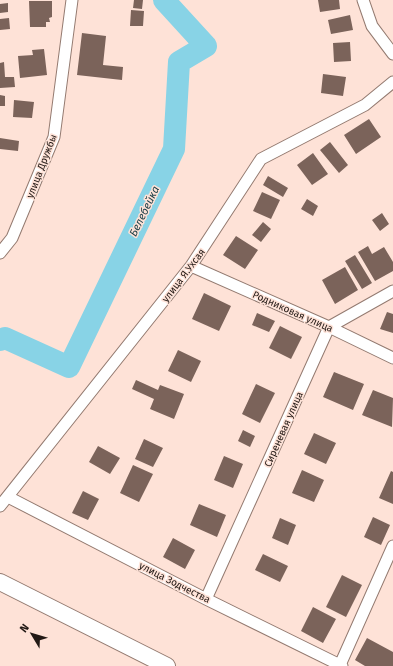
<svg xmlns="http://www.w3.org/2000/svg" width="393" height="666" font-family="'Fira Sans',sans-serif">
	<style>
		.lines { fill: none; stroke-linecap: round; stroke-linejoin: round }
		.river { stroke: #88d3e6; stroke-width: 22 }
		.building { fill: #7b635a }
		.minor-casing { stroke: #937a70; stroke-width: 13 }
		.secondary-casing { stroke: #937a70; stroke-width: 18 }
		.minor { stroke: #fff; stroke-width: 11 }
		.secondary { stroke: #fff; stroke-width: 16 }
		.labels { text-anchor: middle; stroke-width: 3; stroke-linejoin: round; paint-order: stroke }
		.street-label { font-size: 10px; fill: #221915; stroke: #fee2d7 }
		.water-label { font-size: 11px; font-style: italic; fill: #183c45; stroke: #fee2d7 }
	</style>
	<rect width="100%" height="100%" fill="#fee2d7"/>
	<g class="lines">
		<path class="river" d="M 0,340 L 5,338 L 69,367 L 174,149 L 179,62 L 206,46 L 164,0"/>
	</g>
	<path class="building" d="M 134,0 L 143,0 L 142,9 L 133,8 Z
		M 318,0 L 339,0 L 340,9 L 320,12 Z
		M 29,1 L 52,1 L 52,17 L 49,18 L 50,22 L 46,22 L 46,27 L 30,27 Z
		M 8,3 L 8,12 L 0,13 L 0,4 Z
		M 131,10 L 144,11 L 143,26 L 130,26 Z
		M 350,15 L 353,30 L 331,34 L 328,20 Z
		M 9,18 L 10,29 L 0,30 L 0,19 Z
		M 82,33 L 106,36 L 103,65 L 123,67 L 122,80 L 77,75 Z
		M 350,42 L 351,61 L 334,62 L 333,43 Z
		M 44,49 L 47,75 L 20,78 L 18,56 L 33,55 L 32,50 Z
		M 4,62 L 5,77 L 14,77 L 15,87 L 0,88 L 0,63 Z
		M 323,74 L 346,77 L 343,96 L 321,93 Z
		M 0,95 L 5,96 L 5,106 L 0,106 Z
		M 14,100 L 34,102 L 32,118 L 13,117 Z
		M 369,119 L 381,137 L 356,154 L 344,135 Z
		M 0,138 L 19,141 L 18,151 L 0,149 Z
		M 330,142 L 348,165 L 339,173 L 320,150 Z
		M 313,153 L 328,174 L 312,185 L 297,165 Z
		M 268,176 L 288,188 L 283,197 L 263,185 Z
		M 262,192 L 280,200 L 271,219 L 253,211 Z
		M 307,199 L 318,206 L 313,216 L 301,209 Z
		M 382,213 L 389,224 L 380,231 L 372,220 Z
		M 263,222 L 271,229 L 261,242 L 252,235 Z
		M 236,236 L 258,250 L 245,269 L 223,255 Z
		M 368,246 L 372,254 L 384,247 L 393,262 L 393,271 L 375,281 L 358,252 Z
		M 355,255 L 372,283 L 362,289 L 345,261 Z
		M 345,267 L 358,290 L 335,304 L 322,280 Z
		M 204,293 L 231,306 L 219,331 L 192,319 Z
		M 387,312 L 393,314 L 393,333 L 380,329 Z
		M 257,313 L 275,321 L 269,332 L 252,325 Z
		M 280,326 L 302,337 L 291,359 L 269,348 Z
		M 178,350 L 201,361 L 191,382 L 168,371 Z
		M 334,372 L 364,384 L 353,410 L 323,397 Z
		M 136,380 L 158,390 L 160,385 L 184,394 L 174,419 L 150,409 L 154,399 L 132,389 Z
		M 256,384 L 275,393 L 260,423 L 242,414 Z
		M 373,390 L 393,398 L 392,427 L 362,415 Z
		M 243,430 L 255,436 L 250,447 L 238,441 Z
		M 314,433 L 336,443 L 326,464 L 304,454 Z
		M 144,439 L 163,448 L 153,467 L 135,459 Z
		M 98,446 L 120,458 L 110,474 L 89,462 Z
		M 224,456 L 243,464 L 233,488 L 214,480 Z
		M 133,465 L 153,474 L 139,502 L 120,493 Z
		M 302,470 L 324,480 L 314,502 L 292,493 Z
		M 391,471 L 393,472 L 393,504 L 379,498 Z
		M 83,491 L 99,499 L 88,520 L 72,513 Z
		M 199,504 L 226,515 L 217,537 L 190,525 Z
		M 373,517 L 390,525 L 381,545 L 364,537 Z
		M 280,518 L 296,525 L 288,545 L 272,538 Z
		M 173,538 L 195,550 L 185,569 L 163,557 Z
		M 263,554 L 288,566 L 280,582 L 255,570 Z
		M 342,575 L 362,585 L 346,617 L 326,607 Z
		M 313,607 L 336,619 L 323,643 L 301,631 Z
		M 367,638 L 393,652 L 393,666 L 365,666 L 355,660 Z"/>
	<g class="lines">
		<g class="minor-casing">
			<path id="minor" d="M 363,0 L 372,26 L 393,54
				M 0,253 L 12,238 L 54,137 L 72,0
				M 191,266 L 329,327 L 393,358
				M 8,497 L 206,599 L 342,666
				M 0,506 L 191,266 L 261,159 L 365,105 L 393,82
				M 206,599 L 329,327 L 393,291
				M 340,665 L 393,546"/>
		</g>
		<g class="secondary-casing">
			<path id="secondary" d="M 0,582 L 167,666"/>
		</g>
		<use href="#minor" class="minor"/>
		<use href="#secondary" class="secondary"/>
	</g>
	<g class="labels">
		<g class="street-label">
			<text transform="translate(41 166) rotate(-69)" y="4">улица Дружбы</text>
			<text transform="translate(183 275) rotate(-53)" y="4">улица Я.Ухсая</text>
			<text transform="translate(293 311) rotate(24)" y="4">Родниковая улица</text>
			<text transform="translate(283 429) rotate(-66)" y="4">Сиреневая улица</text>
			<text transform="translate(175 582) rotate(27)" y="4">улица Зодчества</text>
		</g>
		<g class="water-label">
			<text transform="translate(144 211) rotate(-64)" y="4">Белебейка</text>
		</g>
	</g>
	<g transform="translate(32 634) rotate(308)" stroke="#fee2d7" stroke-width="3" paint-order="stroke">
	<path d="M0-3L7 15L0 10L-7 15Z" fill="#221915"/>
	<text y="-6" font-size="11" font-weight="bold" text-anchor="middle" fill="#221915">N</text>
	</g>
</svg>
